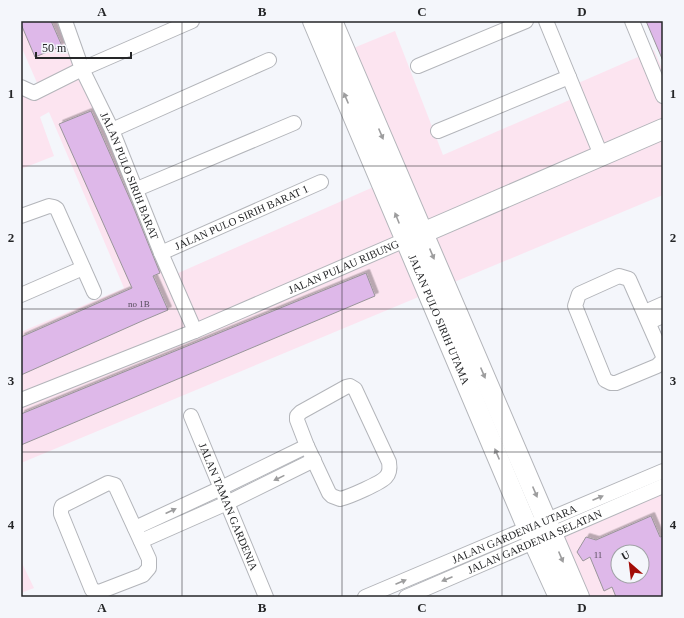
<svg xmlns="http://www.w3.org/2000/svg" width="684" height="618" font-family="Georgia,serif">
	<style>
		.commercial { fill: #fce4f0; fill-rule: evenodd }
		.building { fill: #deb8e9; stroke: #99959a; fill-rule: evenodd; filter: url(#shadow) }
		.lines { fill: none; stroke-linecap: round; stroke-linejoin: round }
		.street-casing { stroke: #b3b5ba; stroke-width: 16 }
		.secondary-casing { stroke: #b3b5ba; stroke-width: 22 }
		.street { stroke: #fff; stroke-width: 14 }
		.secondary { stroke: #fff; stroke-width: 20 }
		.oneway { fill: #9d9d9e }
		.grid { fill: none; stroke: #252628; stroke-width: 1; stroke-opacity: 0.55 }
		.labels { text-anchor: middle; stroke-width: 3; stroke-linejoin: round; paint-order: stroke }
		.number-label { font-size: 9px; fill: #534a58 }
		.street-label { font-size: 11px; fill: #252628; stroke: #f4f6fb }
		.neatline { fill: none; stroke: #252628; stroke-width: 1.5 }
		.grid-label { font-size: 13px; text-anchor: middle; font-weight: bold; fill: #252628 }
	</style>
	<defs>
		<filter id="shadow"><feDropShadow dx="3.5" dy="-3.5" stdDeviation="0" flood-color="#0004"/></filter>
	</defs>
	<rect width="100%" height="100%" fill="#f4f6fb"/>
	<path class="commercial" d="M 21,21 L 63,21 L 176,274 L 378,185 L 329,58 L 395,31 L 443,155 L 581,95 L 576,84 L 654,50 L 663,71 L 663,195 L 21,463 L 21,332 L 124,288 L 49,112 L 40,117 L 54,156 L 21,169 L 21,93 L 27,98 L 41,92 L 21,46 Z
		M 663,492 L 663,597 L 573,597 L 547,537 ZM 618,552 L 642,552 L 642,576 L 618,576 Z
		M 21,561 L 34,588 L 21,593 Z"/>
	<path class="building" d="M 21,21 L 51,21 L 62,46 L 35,57 L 21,24 Z
		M 646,21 L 663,21 L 663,61 Z
		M 91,111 L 133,206 L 160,273 L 153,276 L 168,310 L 142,321 L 21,375 L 21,337 L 132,288 L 59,124 Z
		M 366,273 L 375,296 L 21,445 L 21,414 Z
		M 651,516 L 660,537 L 663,536 L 663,597 L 616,597 L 612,587 L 604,591 L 590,557 L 583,561 L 577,552 L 586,537 L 596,540 ZM 618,552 L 642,552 L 642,576 L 618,576 Z"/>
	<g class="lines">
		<g class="street-casing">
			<g id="street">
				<path id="s1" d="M 65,21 L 82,69 L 112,130 L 161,253 L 195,331"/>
				<path d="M 546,21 L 601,155"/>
				<path d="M 632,21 L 663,96"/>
				<path d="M 418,66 L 526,21"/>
				<path d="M 21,87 L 34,93 L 82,69 L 192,21"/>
				<path d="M 112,130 L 269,60"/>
				<path d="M 438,131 L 569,77"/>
				<path d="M 137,189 L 294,123"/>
				<path d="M 21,216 L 49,206 L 54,207 L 57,209 L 94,292"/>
				<path id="s2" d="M 161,253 L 321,182"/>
				<path d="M 619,276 L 629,279 L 663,356 L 662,361 L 657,366 L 616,383 L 611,383 L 605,380 L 575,306 L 579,294 Z"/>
				<path d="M 21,295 L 83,268"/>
				<path d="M 645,312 L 663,304"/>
				<path d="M 649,322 L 663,316"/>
				<path d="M 350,386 L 355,389 L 389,462 C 390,468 390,473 386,477 C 381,483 349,497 340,499 L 332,496 L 329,493 L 307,446 L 297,420 L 297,416 L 301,412 L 346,387 Z"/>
				<path id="s3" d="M 21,400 L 195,331 L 405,240"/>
				<path id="s4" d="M 191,416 L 266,597"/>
				<path d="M 108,483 L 115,485 L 149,559 L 149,568 L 143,575 L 99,592 L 92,590 L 61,514 L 61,509 L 62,506 Z"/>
				<path d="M 135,528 L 221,488 L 307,446"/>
				<path d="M 141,541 L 227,503 L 314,460"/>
				<path id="s5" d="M 365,597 L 663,471"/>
				<path id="s6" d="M 406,597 L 663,486"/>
			</g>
		</g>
		<g class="secondary-casing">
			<g id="secondary">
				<path id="s7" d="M 313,21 L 528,529 L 559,597"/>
				<path d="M 332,21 L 579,597"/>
				<path d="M 411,238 L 663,129"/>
			</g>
		</g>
		<use href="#street" class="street"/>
		<use href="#secondary" class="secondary"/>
	</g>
	<defs><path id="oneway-solid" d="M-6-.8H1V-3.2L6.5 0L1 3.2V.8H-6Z"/></defs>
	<g class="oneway">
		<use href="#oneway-solid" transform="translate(346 98) rotate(-113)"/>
		<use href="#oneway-solid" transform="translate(381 134) rotate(67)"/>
		<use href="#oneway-solid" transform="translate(397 218) rotate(-112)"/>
		<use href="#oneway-solid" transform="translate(432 254) rotate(67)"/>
		<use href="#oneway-solid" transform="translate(483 373) rotate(67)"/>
		<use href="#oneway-solid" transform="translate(497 454) rotate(-113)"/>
		<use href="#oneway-solid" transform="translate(279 478) rotate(154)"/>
		<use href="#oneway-solid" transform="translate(535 492) rotate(67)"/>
		<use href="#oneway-solid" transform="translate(598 498) rotate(-23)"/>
		<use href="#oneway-solid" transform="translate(171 511) rotate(-25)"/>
		<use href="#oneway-solid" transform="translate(561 557) rotate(67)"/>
		<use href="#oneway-solid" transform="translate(447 579) rotate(157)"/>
		<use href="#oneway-solid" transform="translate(401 582) rotate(-23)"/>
	</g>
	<path class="grid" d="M 182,21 L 182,597M 342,21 L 342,597M 502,21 L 502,597M 21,166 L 663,166M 21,309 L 663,309M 21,452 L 663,452"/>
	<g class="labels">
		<g class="number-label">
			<text x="139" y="307">no 1B</text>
			<text x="598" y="558">11</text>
		</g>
		<g class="street-label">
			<text dy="4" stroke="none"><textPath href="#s1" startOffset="168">JALAN PULO SIRIH BARAT</textPath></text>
			<text dy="4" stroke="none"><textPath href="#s2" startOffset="88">JALAN PULO SIRIH BARAT 1</textPath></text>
			<text dy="4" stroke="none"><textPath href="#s3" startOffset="349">JALAN PULAU RIBUNG</textPath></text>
			<text dy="4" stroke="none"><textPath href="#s7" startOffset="324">JALAN PULO SIRIH UTAMA</textPath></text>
			<text dy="4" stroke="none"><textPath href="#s4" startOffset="98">JALAN TAMAN GARDENIA</textPath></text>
			<text dy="4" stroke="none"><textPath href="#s5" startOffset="162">JALAN GARDENIA UTARA</textPath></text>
			<text dy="4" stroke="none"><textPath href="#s6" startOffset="140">JALAN GARDENIA SELATAN</textPath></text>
		</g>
	</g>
	<rect width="684" height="618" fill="none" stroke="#f4f6fb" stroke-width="44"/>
	<g transform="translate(630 564) rotate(332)"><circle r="19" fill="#f4f6fb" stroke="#a1a3a7"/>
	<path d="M0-3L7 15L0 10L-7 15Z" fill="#a20b06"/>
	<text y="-6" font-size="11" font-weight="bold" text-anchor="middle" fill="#252628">U</text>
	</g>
	<path d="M36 52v6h95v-6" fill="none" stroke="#252628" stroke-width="2"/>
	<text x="42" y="52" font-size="12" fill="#252628" stroke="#f4f6fb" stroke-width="3" paint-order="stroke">50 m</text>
	<rect x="22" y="22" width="640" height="574" class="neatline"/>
	<g class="grid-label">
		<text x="102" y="16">A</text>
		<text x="262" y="16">B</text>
		<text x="422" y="16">C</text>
		<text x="582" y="16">D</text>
		<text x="11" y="98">1</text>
		<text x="673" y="98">1</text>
		<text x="11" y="242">2</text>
		<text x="673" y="242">2</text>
		<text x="11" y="385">3</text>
		<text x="673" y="385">3</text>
		<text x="11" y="529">4</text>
		<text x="673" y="529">4</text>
		<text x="102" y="612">A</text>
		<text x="262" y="612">B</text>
		<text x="422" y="612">C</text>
		<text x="582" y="612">D</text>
	</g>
</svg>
